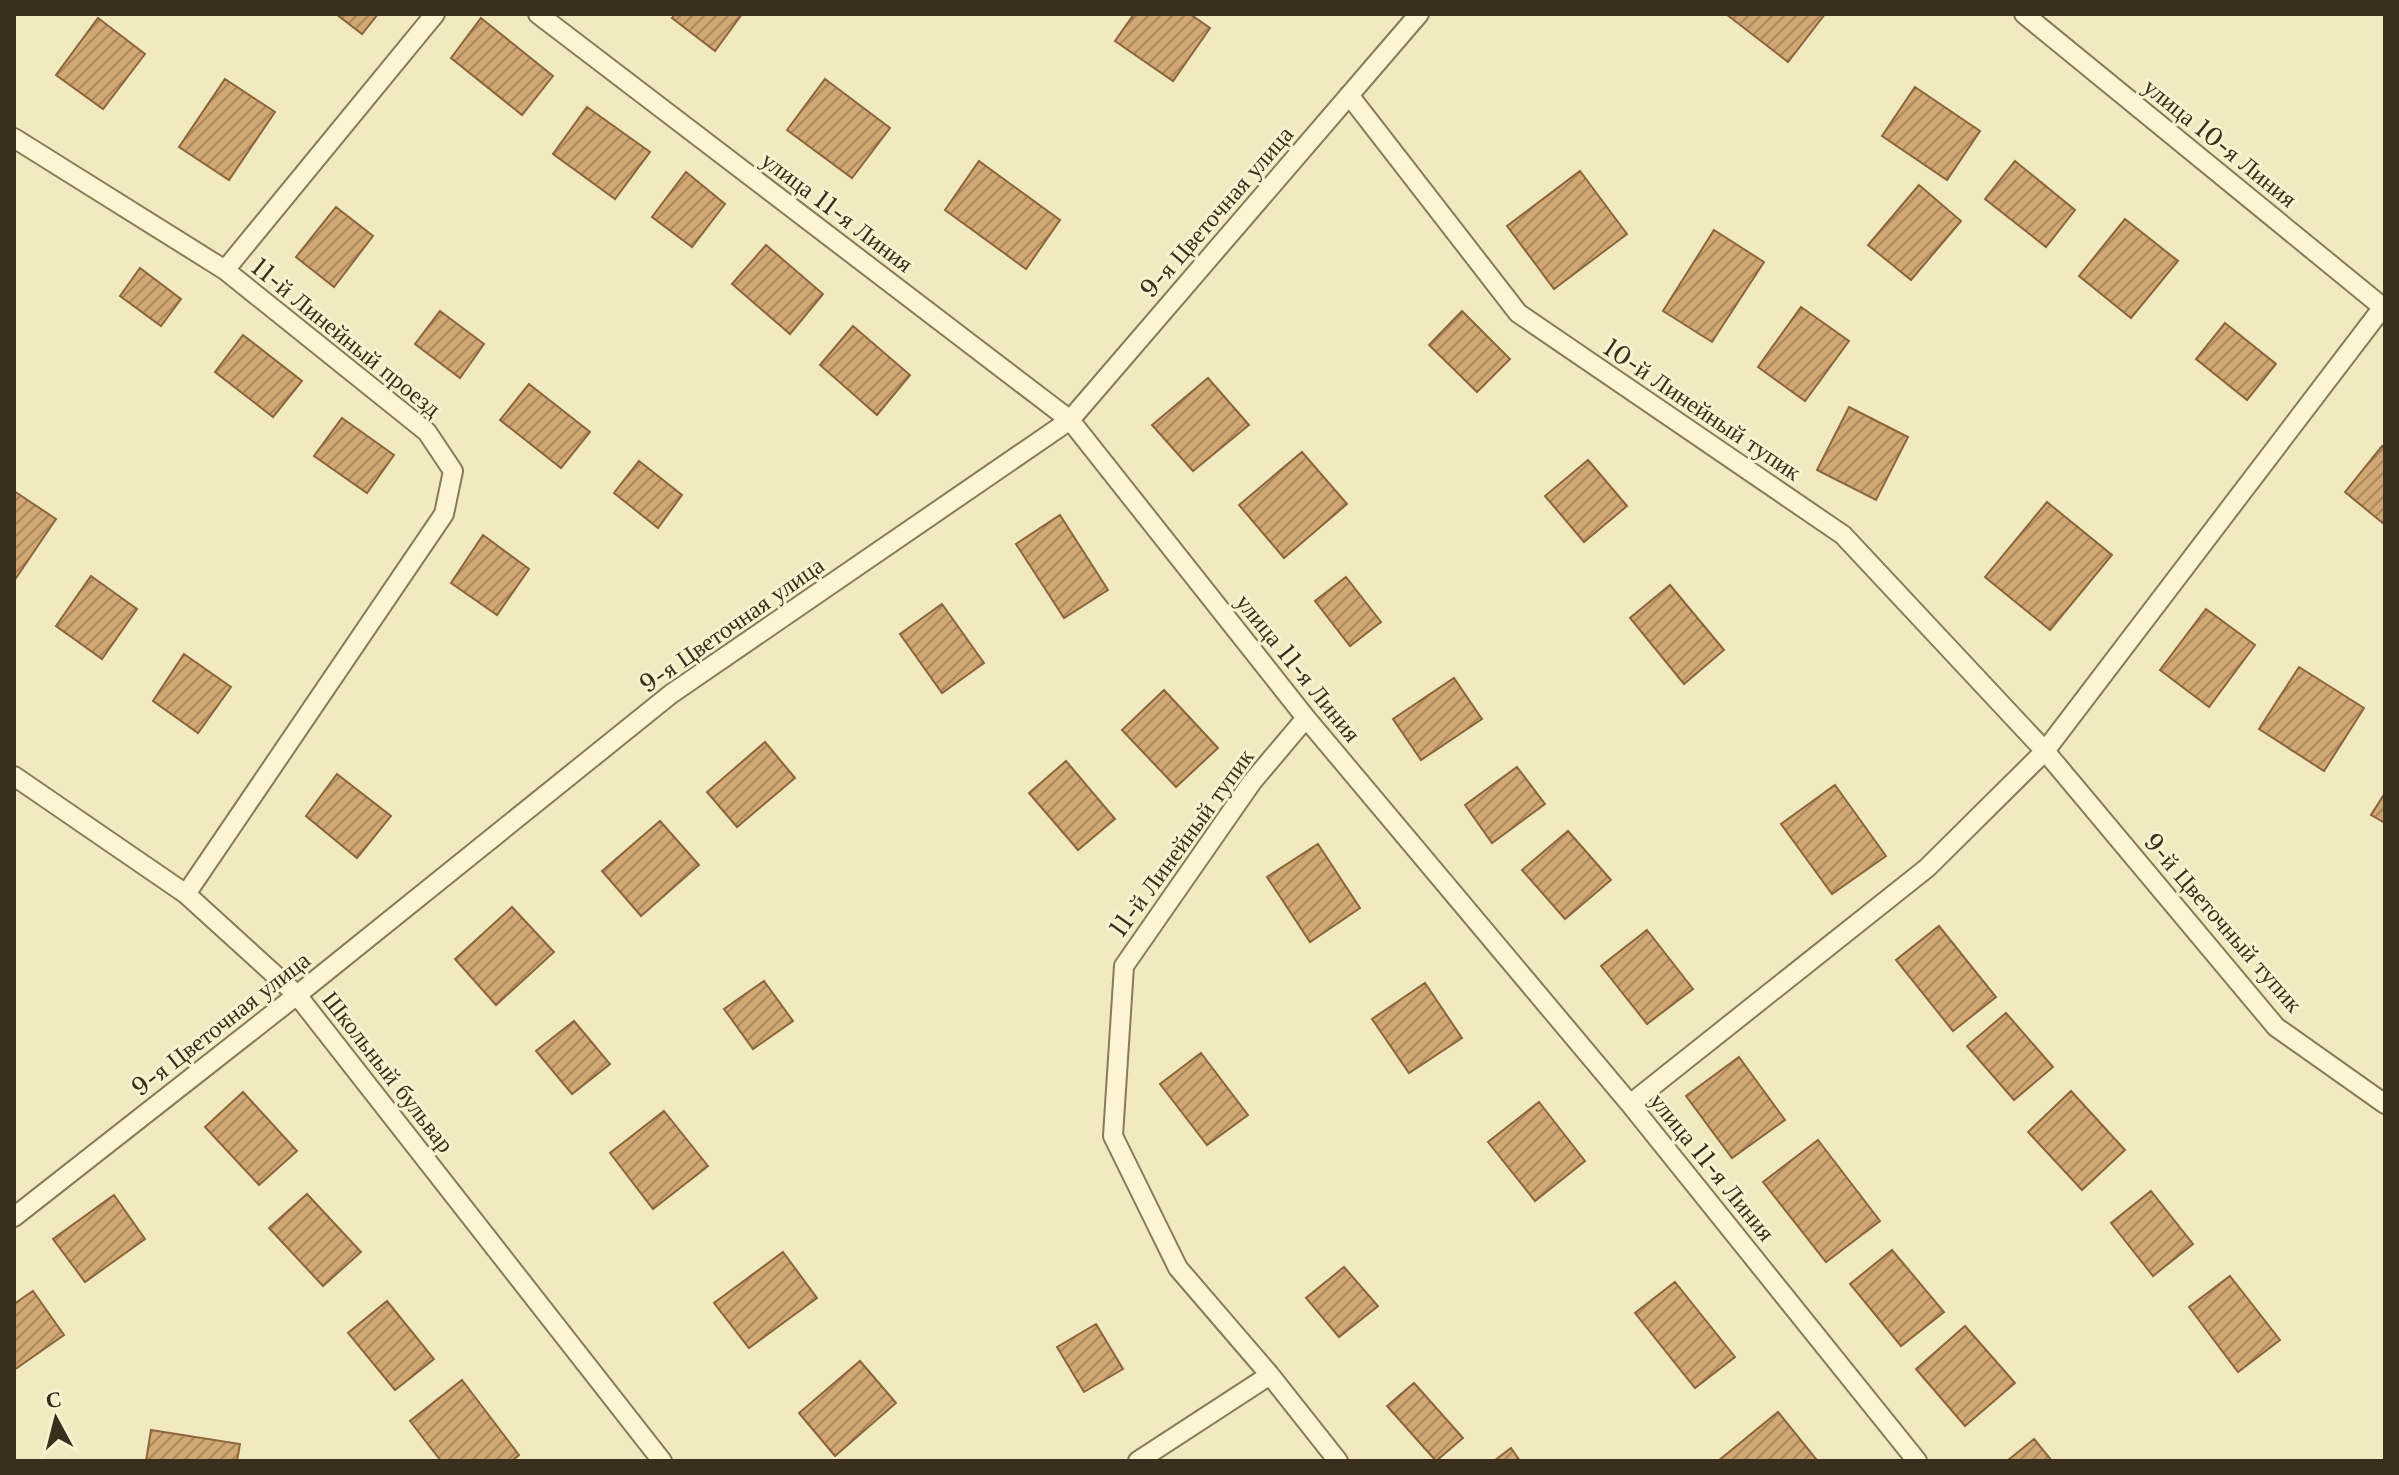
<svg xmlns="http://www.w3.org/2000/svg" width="2399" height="1475" font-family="'Libre Baskerville',serif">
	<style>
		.building { fill: url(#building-hatch); stroke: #8c663b; stroke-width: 2 }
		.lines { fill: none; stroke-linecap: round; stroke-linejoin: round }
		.service-casing { stroke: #8b7a57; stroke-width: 22 }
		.service { stroke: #fbf5d4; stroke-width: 18 }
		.labels { text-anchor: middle; stroke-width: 6; stroke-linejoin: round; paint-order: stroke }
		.street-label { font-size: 24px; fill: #3a2f1c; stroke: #f8f2d0 }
	</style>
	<defs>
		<pattern id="building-hatch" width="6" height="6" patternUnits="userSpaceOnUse" patternTransform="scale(2)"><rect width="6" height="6" fill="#d1a873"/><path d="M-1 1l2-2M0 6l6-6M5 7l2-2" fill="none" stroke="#ab895e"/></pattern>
	</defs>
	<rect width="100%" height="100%" fill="#f1e9c0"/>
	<path class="building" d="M 336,14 L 378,14 L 362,34 Z
		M 675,14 L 742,14 L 715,51 L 672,18 Z
		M 1134,14 L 1190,14 L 1210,28 L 1173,81 L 1115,41 Z
		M 1726,14 L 1825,14 L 1788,62 Z
		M 98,18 L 145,54 L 103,109 L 56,75 Z
		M 481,18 L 553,76 L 522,115 L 451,58 Z
		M 225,79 L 275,112 L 229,180 L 179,147 Z
		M 825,79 L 890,128 L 852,178 L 787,130 Z
		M 1915,87 L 1980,131 L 1947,180 L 1882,136 Z
		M 587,107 L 650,152 L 615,199 L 553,154 Z
		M 979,161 L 1060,220 L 1026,269 L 945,210 Z
		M 2015,161 L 2075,210 L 2046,247 L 1985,199 Z
		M 1580,171 L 1627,234 L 1554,289 L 1507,226 Z
		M 686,172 L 725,204 L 692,247 L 652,217 Z
		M 1919,185 L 1961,221 L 1911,280 L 1868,245 Z
		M 336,207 L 373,236 L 334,287 L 296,257 Z
		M 2125,219 L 2178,261 L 2131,318 L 2079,276 Z
		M 1714,230 L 1764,262 L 1712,342 L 1663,311 Z
		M 766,245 L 823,294 L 790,334 L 732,284 Z
		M 140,268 L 181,299 L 161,326 L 120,296 Z
		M 1801,307 L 1849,341 L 1805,401 L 1758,367 Z
		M 440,311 L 484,344 L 460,378 L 415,344 Z
		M 1462,311 L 1510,359 L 1477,392 L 1429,345 Z
		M 2225,323 L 2276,364 L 2247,400 L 2196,359 Z
		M 853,326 L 910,375 L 877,415 L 820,365 Z
		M 243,335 L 302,381 L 273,417 L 215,372 Z
		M 1208,378 L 1249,425 L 1193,471 L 1152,425 Z
		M 529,384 L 590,432 L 561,468 L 500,420 Z
		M 1849,407 L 1908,437 L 1876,500 L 1817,470 Z
		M 342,418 L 394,455 L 367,493 L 314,456 Z
		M 2382,446 L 2385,449 L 2385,525 L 2345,492 Z
		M 1302,452 L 1347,504 L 1284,558 L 1239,505 Z
		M 1588,460 L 1627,506 L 1584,542 L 1545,496 Z
		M 639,461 L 682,495 L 658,528 L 614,493 Z
		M 14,491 L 56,519 L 14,581 Z
		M 2047,502 L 2112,555 L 2050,630 L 1985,577 Z
		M 1060,515 L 1108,590 L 1064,618 L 1016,544 Z
		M 483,535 L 529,569 L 497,615 L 451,583 Z
		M 91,576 L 137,609 L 102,659 L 56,626 Z
		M 1346,577 L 1381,622 L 1350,646 L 1315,601 Z
		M 1670,585 L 1724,650 L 1684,684 L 1630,618 Z
		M 942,604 L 984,663 L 942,693 L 900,634 Z
		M 2206,609 L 2255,645 L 2209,707 L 2160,670 Z
		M 184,654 L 231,687 L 198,733 L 153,701 Z
		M 2299,667 L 2364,708 L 2324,771 L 2259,729 Z
		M 1454,678 L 1482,719 L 1421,760 L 1393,719 Z
		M 1164,690 L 1218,748 L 1176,787 L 1122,730 Z
		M 765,742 L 795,778 L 737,827 L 707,792 Z
		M 1066,761 L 1115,819 L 1078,850 L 1029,793 Z
		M 1517,767 L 1545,804 L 1492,843 L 1465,805 Z
		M 337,774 L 391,816 L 357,858 L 306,816 Z
		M 1835,785 L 1886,856 L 1832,894 L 1781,824 Z
		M 2385,793 L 2385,823 L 2371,815 Z
		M 660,821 L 699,865 L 641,916 L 602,871 Z
		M 1568,831 L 1611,880 L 1565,919 L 1522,870 Z
		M 1318,844 L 1360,908 L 1310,942 L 1267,877 Z
		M 512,907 L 554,952 L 496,1005 L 455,959 Z
		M 1939,926 L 1996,997 L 1953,1031 L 1896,960 Z
		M 1647,930 L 1693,989 L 1647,1024 L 1601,966 Z
		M 764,981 L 793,1021 L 753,1049 L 724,1009 Z
		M 1425,983 L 1462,1038 L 1409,1073 L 1372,1019 Z
		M 2006,1013 L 2053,1067 L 2014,1100 L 1967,1046 Z
		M 574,1021 L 610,1064 L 572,1094 L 536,1051 Z
		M 1201,1053 L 1248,1115 L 1207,1145 L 1160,1084 Z
		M 1739,1057 L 1785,1120 L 1732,1158 L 1686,1096 Z
		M 2071,1091 L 2125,1150 L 2082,1190 L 2028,1132 Z
		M 243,1092 L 297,1151 L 259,1185 L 205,1127 Z
		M 1539,1102 L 1585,1161 L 1535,1201 L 1488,1142 Z
		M 664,1111 L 708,1166 L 653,1209 L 610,1153 Z
		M 1818,1140 L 1880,1221 L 1826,1262 L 1763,1182 Z
		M 2151,1191 L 2193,1244 L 2153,1276 L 2111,1223 Z
		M 307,1194 L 361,1252 L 323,1286 L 269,1228 Z
		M 114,1195 L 145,1239 L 85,1282 L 53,1239 Z
		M 1892,1250 L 1944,1312 L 1901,1346 L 1850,1284 Z
		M 783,1252 L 817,1298 L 749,1348 L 714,1303 Z
		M 1344,1267 L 1378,1306 L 1339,1337 L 1306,1298 Z
		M 2230,1276 L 2280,1340 L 2238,1372 L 2189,1307 Z
		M 1675,1282 L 1735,1357 L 1695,1388 L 1635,1313 Z
		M 33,1291 L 64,1335 L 14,1370 L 14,1304 Z
		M 387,1301 L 434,1359 L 395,1390 L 348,1333 Z
		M 1096,1324 L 1123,1369 L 1084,1392 L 1057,1347 Z
		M 1965,1326 L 2015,1383 L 1965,1426 L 1916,1369 Z
		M 860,1361 L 896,1403 L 835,1456 L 799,1413 Z
		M 462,1380 L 519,1455 L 512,1461 L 441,1461 L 410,1421 Z
		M 1414,1383 L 1463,1438 L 1436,1461 L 1387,1406 Z
		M 1778,1412 L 1816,1459 L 1814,1461 L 1718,1461 Z
		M 151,1430 L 240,1444 L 237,1461 L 146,1461 Z
		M 2034,1439 L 2052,1461 L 2007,1461 Z
		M 1511,1448 L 1520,1461 L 1494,1461 Z"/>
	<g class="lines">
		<g class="service-casing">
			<path id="service" d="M 538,14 L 1070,420 L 1306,718 L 1630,1104 L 1917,1461
				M 2024,14 L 2385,309
				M 1349,95 L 1518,313 L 1843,535 L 2045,751 L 2276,1027 L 2385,1104
				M 14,138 L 225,270 L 427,432 L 453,471 L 444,514 L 186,894
				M 225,270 L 435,14
				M 1306,718 L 1252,782 L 1124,966 L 1113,1136 L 1178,1268 L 1270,1375 L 1338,1461
				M 14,776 L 186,894 L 297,995 L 662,1461
				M 1630,1104 L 1927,868 L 2045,751 L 2383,307
				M 14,1217 L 297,995 L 671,694 L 1070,420 L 1419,14
				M 1138,1461 L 1270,1375"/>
		</g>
		<use href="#service" class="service"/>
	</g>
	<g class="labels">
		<g class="street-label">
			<text transform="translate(2220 143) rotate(39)" y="8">улица 10-я Линия</text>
			<text transform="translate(837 212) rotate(37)" y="8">улица 11-я Линия</text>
			<text transform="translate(1217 212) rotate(-49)" y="8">9-я Цветочная улица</text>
			<text transform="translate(346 338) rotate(39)" y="8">11-й Линейный проезд</text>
			<text transform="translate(1702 410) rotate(34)" y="8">10-й Линейный тупик</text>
			<text transform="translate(732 625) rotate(-35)" y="8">9-я Цветочная улица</text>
			<text transform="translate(1298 668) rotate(51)" y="8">улица 11-я Линия</text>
			<text transform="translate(1182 843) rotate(-54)" y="8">11-й Линейный тупик</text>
			<text transform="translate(2223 923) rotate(49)" y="8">9-й Цветочный тупик</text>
			<text transform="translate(221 1024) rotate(-38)" y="8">9-я Цветочная улица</text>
			<text transform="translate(388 1072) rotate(52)" y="8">Школьный бульвар</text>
			<text transform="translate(1712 1167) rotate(51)" y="8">улица 11-я Линия</text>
		</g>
	</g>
	<rect width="2399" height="1475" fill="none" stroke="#3a2f1c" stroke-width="32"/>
	<g transform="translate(56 1419) rotate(353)" stroke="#f8f2d0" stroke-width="6" paint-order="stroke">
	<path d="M0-6L14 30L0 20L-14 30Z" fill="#3a2f1c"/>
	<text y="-12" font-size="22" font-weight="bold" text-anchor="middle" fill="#3a2f1c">С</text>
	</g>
</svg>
